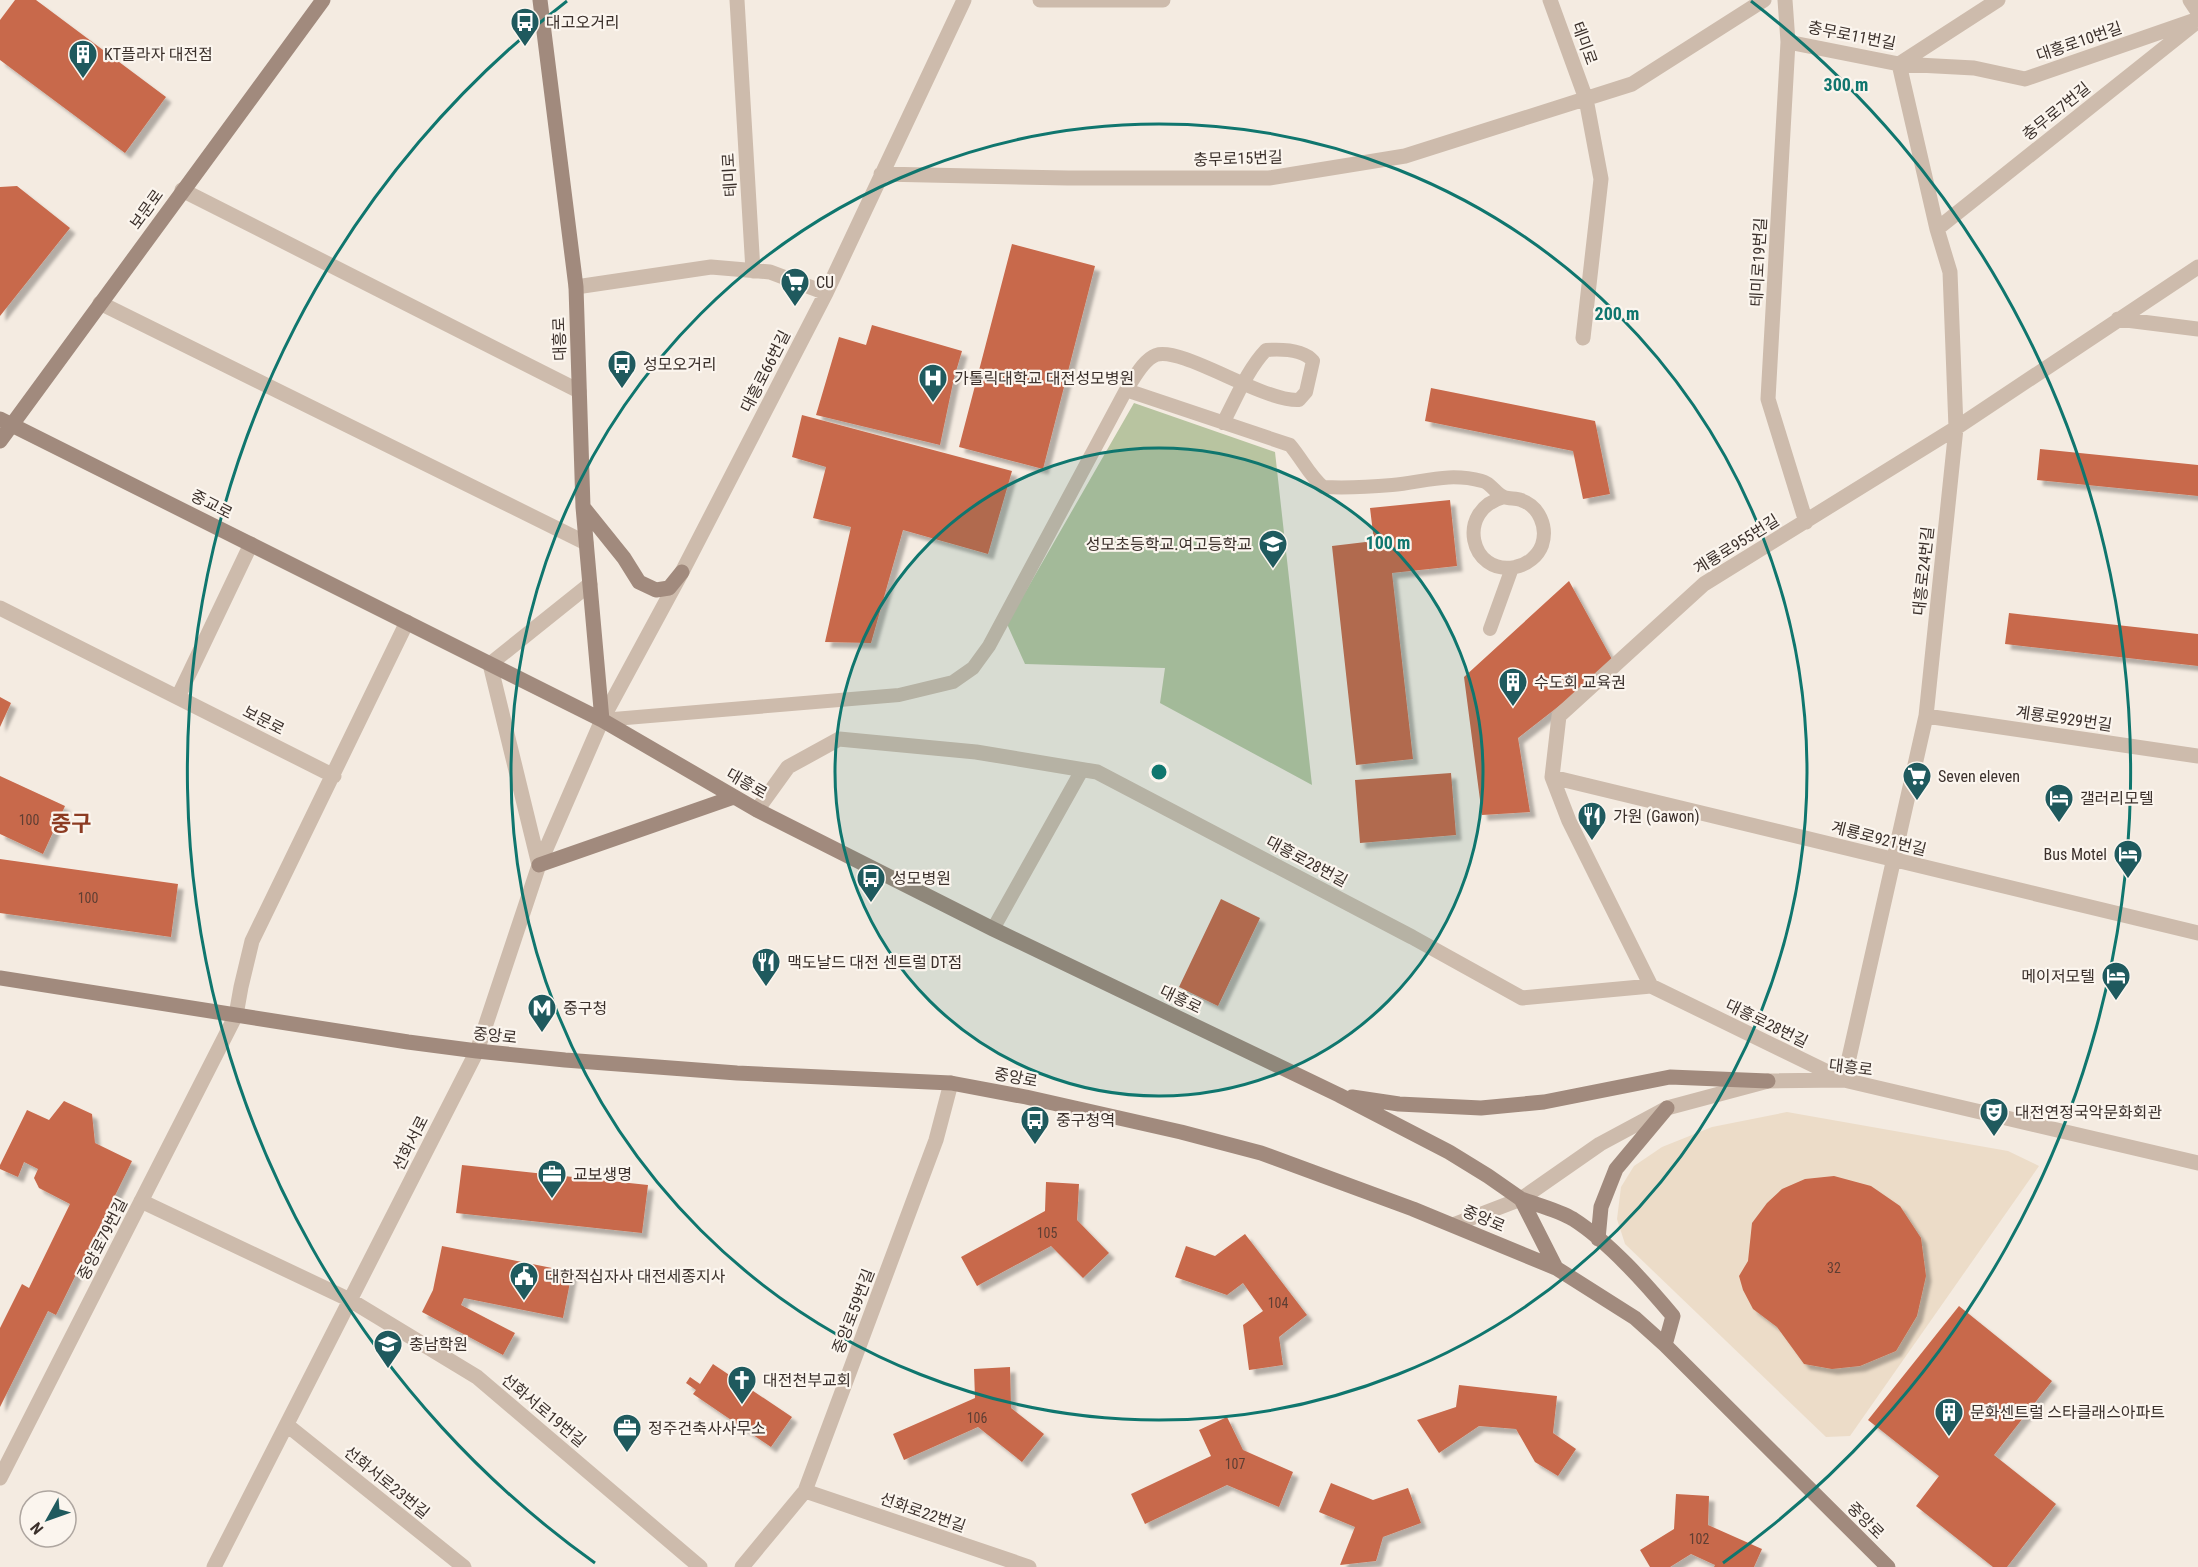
<svg xmlns="http://www.w3.org/2000/svg" width="2198" height="1567" font-family="'Roboto Condensed','Noto Sans KR',sans-serif">
	<style>
		.green { fill: #b8c4a0 }
		.plaza { fill: #ecdcc8 }
		.building { fill: #c8694b; filter: url(#shadow) }
		.lines { fill: none; stroke-linecap: round; stroke-linejoin: round }
		.lane { stroke: #cdbbac; stroke-width: 14 }
		.street { stroke: #cdbbac; stroke-width: 15 }
		.secondary { stroke: #a18a7d; stroke-width: 15 }
		.ring { fill: none; stroke: #0f766e; stroke-width: 3 }
		.labels { text-anchor: middle; stroke-width: 4.5; stroke-linejoin: round; paint-order: stroke }
		.number-label { font-size: 14px; fill: #5e3e33 }
		.poi-label { font-size: 16px; fill: #3b302b; stroke: #fbf5ee; text-anchor: start }
		.street-label { font-size: 16px; fill: #3b302b; stroke: #fbf5ee }
		.district-label { font-size: 22px; font-weight: bold; fill: #8c3b22; stroke: #fbf5ee }
		.centre { fill: #0f766e; stroke: #fbf5ee; stroke-width: 3 }
		.ring-label { font-size: 18px; text-anchor: middle; font-weight: bold; fill: #0f766e; stroke: #fbf5ee; stroke-width: 4.5; stroke-linejoin: round; paint-order: stroke }
	</style>
	<defs>
		<filter id="shadow"><feDropShadow dx="5.5" dy="5.5" stdDeviation="1.5" flood-color="#0004"/></filter>
	</defs>
	<rect width="100%" height="100%" fill="#f4ebe1"/>
	<path class="green" d="M 1134,403 L 1275,452 L 1312,785 L 1160,703 L 1165,668 L 1025,664 L 1007,624 Z"/>
	<path class="plaza" d="M 1787,1112 L 2008,1151 L 2039,1166 L 1850,1436 L 1826,1437 L 1625,1244 L 1617,1219 L 1621,1187 L 1634,1166 L 1662,1147 L 1712,1127 Z"/>
	<path class="building" d="M 15,0 L 36,0 L 166,97 L 125,153 L 0,60 L 0,20 Z
		M 17,186 L 70,228 L 0,316 L 0,187 Z
		M 1012,244 L 1095,266 L 1043,469 L 959,447 Z
		M 872,325 L 962,351 L 954,378 L 940,445 L 816,415 L 839,337 L 866,345 Z
		M 1431,388 L 1595,421 L 1610,494 L 1583,499 L 1573,451 L 1425,421 Z
		M 802,415 L 1012,471 L 988,554 L 903,530 L 871,643 L 825,642 L 851,527 L 813,518 L 826,467 L 792,457 Z
		M 2040,449 L 2198,465 L 2198,496 L 2037,480 Z
		M 1450,500 L 1457,566 L 1392,573 L 1413,759 L 1356,765 L 1332,546 L 1374,541 L 1370,508 Z
		M 1569,581 L 1614,663 L 1518,738 L 1530,812 L 1482,815 L 1464,677 Z
		M 2009,613 L 2198,634 L 2198,666 L 2005,644 Z
		M 0,697 L 11,703 L 0,727 Z
		M 1451,773 L 1456,835 L 1360,843 L 1355,780 Z
		M 0,776 L 65,806 L 43,854 L 0,834 Z
		M 0,859 L 178,884 L 171,937 L 0,913 Z
		M 1221,899 L 1260,918 L 1218,1006 L 1179,987 Z
		M 64,1101 L 92,1114 L 95,1143 L 132,1161 L 56,1315 L 48,1311 L 0,1407 L 0,1328 L 22,1284 L 29,1288 L 70,1204 L 39,1188 L 34,1178 L 38,1169 L 24,1162 L 18,1177 L 0,1169 L 0,1165 L 27,1110 L 49,1120 Z
		M 462,1165 L 648,1185 L 642,1233 L 456,1213 Z
		M 1834,1176 L 1871,1186 L 1900,1206 L 1921,1238 L 1926,1276 L 1917,1316 L 1896,1351 L 1860,1366 L 1832,1369 L 1804,1364 L 1777,1327 L 1753,1309 L 1743,1290 L 1739,1276 L 1748,1261 L 1752,1223 L 1767,1203 L 1782,1189 L 1805,1179 Z
		M 1046,1182 L 1079,1184 L 1077,1220 L 1109,1253 L 1083,1278 L 1051,1246 L 977,1286 L 961,1257 L 1045,1211 Z
		M 1245,1234 L 1307,1315 L 1279,1337 L 1283,1365 L 1249,1370 L 1243,1325 L 1263,1311 L 1243,1283 L 1227,1295 L 1175,1277 L 1186,1246 L 1215,1256 Z
		M 442,1246 L 572,1272 L 563,1318 L 464,1298 L 461,1305 L 515,1333 L 503,1355 L 422,1312 L 433,1290 Z
		M 1959,1306 L 2052,1381 L 1994,1455 L 2056,1504 L 2007,1567 L 1993,1567 L 1916,1506 L 1939,1476 L 1868,1420 Z
		M 713,1364 L 792,1417 L 771,1447 L 693,1394 L 696,1390 L 686,1383 L 690,1377 L 700,1384 Z
		M 1010,1367 L 1011,1408 L 1044,1434 L 1022,1462 L 978,1427 L 904,1460 L 893,1434 L 975,1398 L 974,1369 Z
		M 1459,1385 L 1557,1396 L 1553,1433 L 1576,1449 L 1558,1476 L 1535,1462 L 1516,1429 L 1479,1426 L 1439,1453 L 1417,1420 L 1456,1407 Z
		M 1227,1417 L 1243,1450 L 1293,1472 L 1279,1507 L 1227,1485 L 1145,1524 L 1131,1494 L 1211,1456 L 1199,1430 Z
		M 1331,1483 L 1373,1500 L 1408,1488 L 1421,1523 L 1383,1537 L 1376,1561 L 1340,1565 L 1355,1527 L 1319,1512 Z
		M 1676,1494 L 1709,1496 L 1708,1525 L 1762,1549 L 1754,1567 L 1714,1567 L 1715,1565 L 1691,1554 L 1670,1567 L 1650,1567 L 1640,1550 L 1674,1529 Z"/>
	<g class="lines">
		<path class="lane" d="M 1126,390 L 1290,445 C 1302,459 1309,475 1323,487 C 1346,488 1369,487 1392,485 C 1424,482 1448,472 1482,481 C 1491,483 1495,493 1504,497 C 1509,499 1516,498 1521,500 C 1539,506 1548,527 1542,545 C 1538,556 1527,565 1515,567 C 1470,576 1455,510 1504,497
			M 1490,629 L 1512,568
			M 602,720 L 899,695 L 953,682 L 973,668 L 989,646 L 1126,390 C 1134,379 1143,360 1156,355 C 1182,346 1263,402 1299,400 L 1306,392 L 1313,361 C 1303,349 1281,349 1266,350 C 1247,370 1236,399 1223,423
			M 993,929 L 1082,770"/>
		<path class="street" d="M 737,0 L 753,271
			M 1040,0 L 1163,0
			M 1550,0 L 1586,99 L 1601,179 L 1583,338
			M 1785,0 L 1788,42 L 1768,399 L 1806,522
			M 2190,0 L 2198,12
			M 1788,42 L 1899,64 L 1998,0
			M 881,174 L 1068,178 L 1269,178 L 1405,156 L 1632,84 L 1764,0
			M 182,190 L 579,391
			M 1937,229 L 2193,25
			M 576,287 L 711,267 L 770,272 L 826,293
			M 100,303 L 586,543
			M 2118,319 L 2198,329
			M 0,608 L 334,776
			M 178,697 L 251,544
			M 1926,716 L 2198,756
			M 1552,777 L 2198,933
			M 757,810 L 788,767 L 839,739 L 976,752 L 1097,772 L 1412,937 L 1522,998 L 1651,986 L 1844,1080 L 1926,716 L 1956,428 L 1950,272 L 1937,229 L 1899,64 L 1974,68 L 2025,79 L 2198,19
			M 539,865 L 490,664 L 590,584
			M 1651,986 L 1569,821 L 1552,777 L 1559,716 L 1704,584 L 1956,428 L 2198,267
			M 141,1201 L 350,1300 L 477,1377 L 700,1567
			M 1453,1225 L 1521,1199 L 1600,1144 L 1667,1108 L 1768,1081 L 1844,1080 L 2198,1163
			M 287,1425 L 464,1567
			M 0,1478 L 236,1015 L 241,987 L 252,941 L 407,622
			M 805,1491 L 1029,1567
			M 214,1567 L 477,1051 L 539,865 L 602,720 L 682,572 L 826,293 L 964,0
			M 742,1567 L 805,1491 L 936,1140 L 951,1083"/>
		<path class="secondary" d="M 540,0 L 576,287 L 583,507 L 602,720
			M 0,419 L 602,720 L 757,810 L 993,929 L 1339,1095 L 1449,1152 L 1488,1176 L 1521,1199 L 1556,1268
			M 0,441 L 323,0
			M 583,507 L 624,558 L 639,582 L 656,590 L 669,588 L 682,572
			M 539,865 L 734,797
			M 0,978 L 408,1042 L 477,1051 L 565,1060 L 737,1073 L 951,1083 L 1026,1097 L 1181,1132 L 1261,1153 L 1413,1209 L 1556,1268 L 1635,1318 L 1665,1345 L 1888,1567
			M 1352,1097 L 1399,1104 L 1481,1108 L 1544,1102 L 1670,1077 L 1768,1081
			M 1521,1199 C 1537,1205 1558,1210 1573,1219 C 1609,1242 1646,1284 1673,1316 L 1665,1345
			M 1598,1239 L 1601,1207 L 1616,1169 L 1667,1108"/>
	</g>
	<circle cx="1159" cy="772" r="324" fill="#0f766e" fill-opacity=".12"/>
	<g class="ring">
		<circle cx="1159" cy="772" r="324"/>
		<circle cx="1159" cy="772" r="648"/>
		<path d="M595 1563A972 972 0 0 1 567 1M1751 1A972 972 0 0 1 1723 1563"/>
	</g>
	<defs>
		<g id="bus-pin" transform="scale(1.5)"><path d="M0 17L-7.5 6A9.5 9.5 0 1 1 7.5 6Z" fill="#1f5a5e" stroke="#fbf5ee"/><path d="M-5-6H5V4H4V6H2V4H-2V6H-4V4H-5ZM-3.5-4V0h7V-4ZM-3.5 1.2v1.5H-2V1.2ZM2 1.2v1.5H3.5V1.2Z" fill="#fff"/></g>
		<g id="building-pin" transform="scale(1.5)"><path d="M0 17L-7.5 6A9.5 9.5 0 1 1 7.5 6Z" fill="#1f5a5e" stroke="#fbf5ee"/><path d="M-4-6H4V6H1V3H-1V6H-4ZM-2.5-4.3h1.7v1.8h-1.7ZM.8-4.3h1.7v1.8H.8ZM-2.5-1h1.7V.8h-1.7ZM.8-1h1.7V.8H.8Z" fill="#fff"/></g>
		<g id="supermarket-pin" transform="scale(1.5)"><path d="M0 17L-7.5 6A9.5 9.5 0 1 1 7.5 6Z" fill="#1f5a5e" stroke="#fbf5ee"/><path d="M-6-5.5h2.5l.6 2H6L4.5 2H-2.5L-4.4-4H-6ZM-1.5 3.2a1.3 1.3 0 1 0 .1 0ZM3 3.2a1.3 1.3 0 1 0 .1 0Z" fill="#fff"/></g>
		<g id="hospital-pin" transform="scale(1.5)"><path d="M0 17L-7.5 6A9.5 9.5 0 1 1 7.5 6Z" fill="#1f5a5e" stroke="#fbf5ee"/><path d="M-5-5h3v3.5h4V-5h3V5h-3V1.5h-4V5h-3Z" fill="#fff"/></g>
		<g id="school-pin" transform="scale(1.5)"><path d="M0 17L-7.5 6A9.5 9.5 0 1 1 7.5 6Z" fill="#1f5a5e" stroke="#fbf5ee"/><path d="M0-5L7-2L0 1L-7-2ZM-4 1L0 2.5L4 1V4Q0 6-4 4Z" fill="#fff"/></g>
		<g id="hotel-pin" transform="scale(1.5)"><path d="M0 17L-7.5 6A9.5 9.5 0 1 1 7.5 6Z" fill="#1f5a5e" stroke="#fbf5ee"/><path d="M-6-4.5h1.5V1H6V5H4.5V3h-9V5H-6ZM-4 0a1.8 1.8 0 1 1 3.6 0ZM.5 0V-2.5h3Q6-2.5 6 0Z" fill="#fff"/></g>
		<g id="restaurant-pin" transform="scale(1.5)"><path d="M0 17L-7.5 6A9.5 9.5 0 1 1 7.5 6Z" fill="#1f5a5e" stroke="#fbf5ee"/><path d="M-5-6h1v4h1v-4h1v4h1v-4h1v5L-1.5 .5V6h-2V.5L-5-1ZM5-6V6H3V1.5H1.5Q1.5-4 5-6Z" fill="#fff"/></g>
		<g id="metro-pin" transform="scale(1.5)"><path d="M0 17L-7.5 6A9.5 9.5 0 1 1 7.5 6Z" fill="#1f5a5e" stroke="#fbf5ee"/><path d="M-5.5 5V-5H-3L0 0L3-5H5.5V5H3V-.5L0 4L-3-.5V5Z" fill="#fff"/></g>
		<g id="theatre-pin" transform="scale(1.5)"><path d="M0 17L-7.5 6A9.5 9.5 0 1 1 7.5 6Z" fill="#1f5a5e" stroke="#fbf5ee"/><path d="M-5-5.5Q0-4 5-5.5V0Q5 5 0 6Q-5 5-5 0ZM-3.3-2.5H-1v1.5H-3.3ZM1-2.5H3.3v1.5H1ZM-2.8 1Q0 5.5 2.8 1Z" fill="#fff"/></g>
		<g id="office-pin" transform="scale(1.5)"><path d="M0 17L-7.5 6A9.5 9.5 0 1 1 7.5 6Z" fill="#1f5a5e" stroke="#fbf5ee"/><path d="M-6-3h4V-5.5h4V-3h4V5H-6ZM-1-4.5V-3h2v-1.5ZM-6 0V1H6V0Z" fill="#fff"/></g>
		<g id="civic-pin" transform="scale(1.5)"><path d="M0 17L-7.5 6A9.5 9.5 0 1 1 7.5 6Z" fill="#1f5a5e" stroke="#fbf5ee"/><path d="M-.6-6.5H3V-4.5H.6V-3L4-1V1h2V6H-6V1h2V-1L-.6-3ZM-1.2 2.5V6h2.4V2.5Z" fill="#fff"/></g>
		<g id="church-pin" transform="scale(1.5)"><path d="M0 17L-7.5 6A9.5 9.5 0 1 1 7.5 6Z" fill="#1f5a5e" stroke="#fbf5ee"/><path d="M-1.2-6h2.4v3.5h3.3v2.4h-3.3V6h-2.4V-.1h-3.3v-2.4h3.3Z" fill="#fff"/></g>
	</defs>
	<g fill-rule="evenodd">
		<use href="#bus-pin" x="525" y="22"/>
		<use href="#building-pin" x="83" y="54"/>
		<use href="#supermarket-pin" x="795" y="282"/>
		<use href="#bus-pin" x="622" y="364"/>
		<use href="#hospital-pin" x="933" y="378"/>
		<use href="#school-pin" x="1273" y="544"/>
		<use href="#building-pin" x="1513" y="682"/>
		<use href="#supermarket-pin" x="1917" y="776"/>
		<use href="#hotel-pin" x="2059" y="798"/>
		<use href="#restaurant-pin" x="1592" y="816"/>
		<use href="#hotel-pin" x="2128" y="854"/>
		<use href="#bus-pin" x="871" y="878"/>
		<use href="#restaurant-pin" x="766" y="962"/>
		<use href="#hotel-pin" x="2116" y="976"/>
		<use href="#metro-pin" x="542" y="1008"/>
		<use href="#theatre-pin" x="1994" y="1112"/>
		<use href="#bus-pin" x="1035" y="1120"/>
		<use href="#office-pin" x="552" y="1174"/>
		<use href="#civic-pin" x="524" y="1276"/>
		<use href="#school-pin" x="388" y="1344"/>
		<use href="#church-pin" x="742" y="1380"/>
		<use href="#building-pin" x="1949" y="1412"/>
		<use href="#office-pin" x="627" y="1428"/>
	</g>
	<g class="labels">
		<g class="number-label">
			<text x="29" y="825">100</text>
			<text x="88" y="903">100</text>
			<text x="1047" y="1238">105</text>
			<text x="1834" y="1273">32</text>
			<text x="1278" y="1308">104</text>
			<text x="977" y="1423">106</text>
			<text x="1235" y="1469">107</text>
			<text x="1699" y="1544">102</text>
		</g>
		<g class="poi-label">
			<text x="546" y="28">대고오거리</text>
			<text x="104" y="60">KT플라자 대전점</text>
			<text x="816" y="288">CU</text>
			<text x="643" y="370">성모오거리</text>
			<text x="954" y="384">가톨릭대학교 대전성모병원</text>
			<text x="1252" y="550" text-anchor="end">성모초등학교.여고등학교</text>
			<text x="1534" y="688">수도회 교육권</text>
			<text x="1938" y="782">Seven eleven</text>
			<text x="2080" y="804">갤러리모텔</text>
			<text x="1613" y="822">가원 (Gawon)</text>
			<text x="2107" y="860" text-anchor="end">Bus Motel</text>
			<text x="892" y="884">성모병원</text>
			<text x="787" y="968">맥도날드 대전 센트럴 DT점</text>
			<text x="2095" y="982" text-anchor="end">메이저모텔</text>
			<text x="563" y="1014">중구청</text>
			<text x="2015" y="1118">대전연정국악문화회관</text>
			<text x="1056" y="1126">중구청역</text>
			<text x="573" y="1180">교보생명</text>
			<text x="545" y="1282">대한적십자사 대전세종지사</text>
			<text x="409" y="1350">충남학원</text>
			<text x="763" y="1386">대전천부교회</text>
			<text x="1970" y="1418">문화센트럴 스타클래스아파트</text>
			<text x="648" y="1434">정주건축사사무소</text>
		</g>
		<g class="street-label">
			<text transform="translate(1852 35) rotate(11)" y="6">충무로11번길</text>
			<text transform="translate(2079 41) rotate(-19)" y="6">대흥로10번길</text>
			<text transform="translate(1585 43) rotate(70)" y="6">테미로</text>
			<text transform="translate(2056 111) rotate(-39)" y="6">충무로7번길</text>
			<text transform="translate(1238 158) rotate(-2)" y="6">충무로15번길</text>
			<text transform="translate(729 175) rotate(-93)" y="6">테미로</text>
			<text transform="translate(146 209) rotate(-54)" y="6">보문로</text>
			<text transform="translate(1758 262) rotate(-87)" y="6">테미로19번길</text>
			<text transform="translate(559 339) rotate(-92)" y="6">대흥로</text>
			<text transform="translate(765 371) rotate(-63)" y="6">대흥로66번길</text>
			<text transform="translate(212 504) rotate(27)" y="6">중교로</text>
			<text transform="translate(1736 544) rotate(-32)" y="6">계룡로955번길</text>
			<text transform="translate(1923 571) rotate(-84)" y="6">대흥로24번길</text>
			<text transform="translate(2064 718) rotate(8)" y="6">계룡로929번길</text>
			<text transform="translate(264 720) rotate(27)" y="6">보문로</text>
			<text transform="translate(747 783) rotate(30)" y="6">대흥로</text>
			<text transform="translate(1879 838) rotate(14)" y="6">계룡로921번길</text>
			<text transform="translate(1307 861) rotate(28)" y="6">대흥로28번길</text>
			<text transform="translate(1181 999) rotate(26)" y="6">대흥로</text>
			<text transform="translate(1767 1023) rotate(26)" y="6">대흥로28번길</text>
			<text transform="translate(495 1035) rotate(6)" y="6">중앙로</text>
			<text transform="translate(1851 1067) rotate(7)" y="6">대흥로</text>
			<text transform="translate(1016 1077) rotate(11)" y="6">중앙로</text>
			<text transform="translate(410 1143) rotate(-63)" y="6">선화서로</text>
			<text transform="translate(1484 1218) rotate(23)" y="6">중앙로</text>
			<text transform="translate(102 1239) rotate(-63)" y="6">중앙로79번길</text>
			<text transform="translate(853 1311) rotate(-69)" y="6">중앙로59번길</text>
			<text transform="translate(544 1410) rotate(40)" y="6">선화서로19번길</text>
			<text transform="translate(387 1482) rotate(39)" y="6">선화서로23번길</text>
			<text transform="translate(923 1512) rotate(19)" y="6">선화로22번길</text>
			<text transform="translate(1866 1520) rotate(45)" y="6">중앙로</text>
		</g>
		<g class="district-label">
			<text x="71" y="831">중구</text>
		</g>
	</g>
	<circle cx="1159" cy="772" r="9" class="centre"/>
	<g class="ring-label">
		<text x="1846" y="91">300 m</text>
		<text x="1617" y="320">200 m</text>
		<text x="1388" y="549">100 m</text>
	</g>
	<g transform="translate(48 1519) rotate(230)"><circle r="28" fill="#fbf5ee" stroke="#aea6a0" stroke-width="1.5"/>
	<path d="M0-4.5L10 22L0 15L-10 22Z" fill="#1f5a5e"/>
	<text y="-9" font-size="16" font-weight="bold" text-anchor="middle" fill="#3b302b">N</text>
	</g>
</svg>
